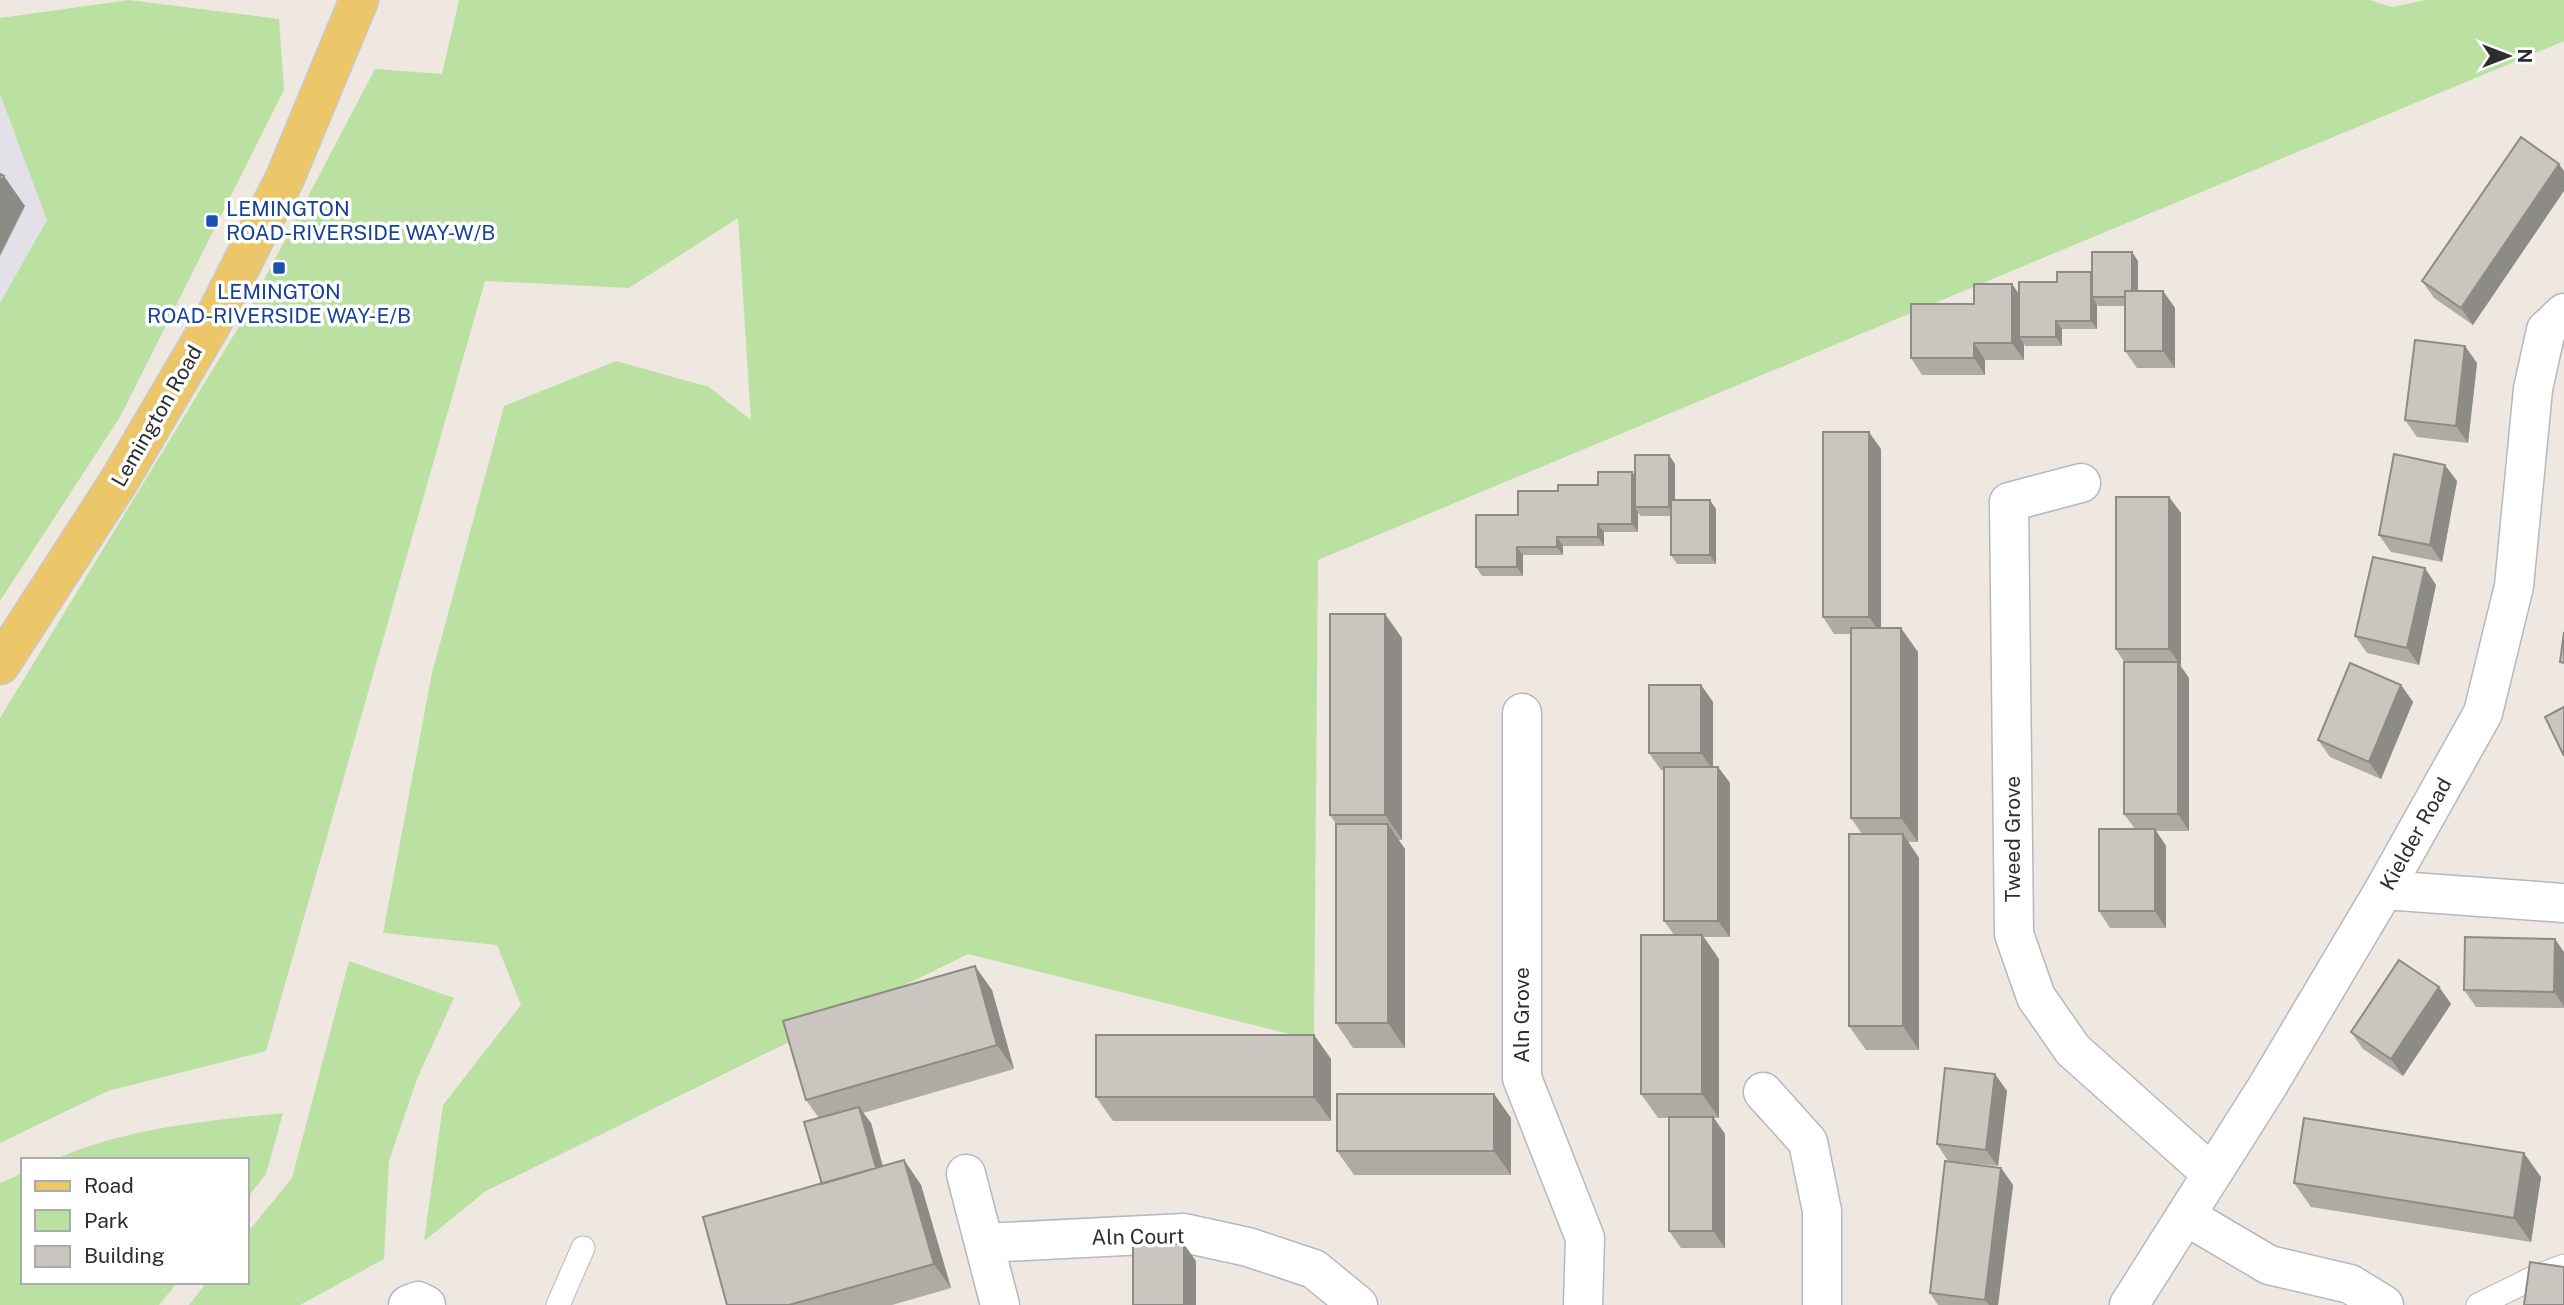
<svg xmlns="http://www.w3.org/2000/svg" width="2564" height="1305" font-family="'Public Sans',sans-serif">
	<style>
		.industrial { fill: #e3e1e7 }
		.green { fill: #bae1a1 }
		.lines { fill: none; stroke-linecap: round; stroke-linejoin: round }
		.service-casing { stroke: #b4b8c0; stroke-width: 25 }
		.minor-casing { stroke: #b4b8c0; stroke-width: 41 }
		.primary-casing { stroke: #c9c9c9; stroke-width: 41 }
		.service { stroke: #fff; stroke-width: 23 }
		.minor { stroke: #fff; stroke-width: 38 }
		.primary { stroke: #ebc76a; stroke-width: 38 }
		.wall { fill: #aeaaa4 }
		.shaded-wall { fill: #8d8b86 }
		.building { fill: #cac6bf; stroke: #8d8b86; stroke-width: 2 }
		.transit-dot { fill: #1a4fb4; stroke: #fff; stroke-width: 2.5 }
		.labels { text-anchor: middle; stroke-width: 7; stroke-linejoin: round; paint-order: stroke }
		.transit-label { font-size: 21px; fill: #164399; stroke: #fff; text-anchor: start }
		.street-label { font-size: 21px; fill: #2e2e2e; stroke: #fff }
	</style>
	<rect width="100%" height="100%" fill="#eee8e1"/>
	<path class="industrial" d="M 0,64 L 103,223 L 0,382 Z"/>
	<path class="green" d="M 129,0 L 279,19 L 284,90 L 120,417 L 0,601 L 0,303 L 47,220 L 0,94 L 0,18 Z
		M 459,0 L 2369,0 L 2392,7 L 2426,0 L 2564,0 L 2564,41 L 1318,560 L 1314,1040 L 968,954 L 486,1191 L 424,1241 L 443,1105 L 521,1005 L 497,945 L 383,933 L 432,673 L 504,406 L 616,361 L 709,387 L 751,420 L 738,218 L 629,288 L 485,281 L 266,1051 L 108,1091 L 0,1143 L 0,718 L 243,320 L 375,69 L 442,74 Z
		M 349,961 L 454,998 L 417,1079 L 389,1161 L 384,1259 L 300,1305 L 189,1305 L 207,1282 L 247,1282 L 247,1233 L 292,1178 Z
		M 283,1113 L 266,1174 L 247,1198 L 247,1160 L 53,1160 C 125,1128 205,1121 283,1113 Z
		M 23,1173 L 23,1282 L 178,1282 L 159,1305 L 0,1305 L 0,1183 Z"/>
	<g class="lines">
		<g class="service-casing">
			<path id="service" d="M 558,1305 L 583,1248
				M 2478,1305 L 2535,1277 L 2564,1266"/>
		</g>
		<g class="minor-casing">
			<path id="minor" d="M 2081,483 L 2009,502 L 2014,934 L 2036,997 L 2073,1050 L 2212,1174
				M 1522,713 L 1522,1078 L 1585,1238 L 1583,1305
				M 2384,890 L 2564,903
				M 1763,1092 L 1808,1142 L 1822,1211 L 1822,1305
				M 966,1174 L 1000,1305
				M 2186,1216 L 2269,1265 L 2350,1284 L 2384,1305
				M 984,1243 L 1184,1233 L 1248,1247 L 1314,1269 L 1358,1305
				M 408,1305 L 418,1301 L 426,1305
				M 2129,1305 L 2267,1087 L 2384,890 L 2483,713 L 2514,586 L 2533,389 L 2546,330 L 2564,313"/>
		</g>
		<g class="primary-casing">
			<path id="primary" d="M 0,665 L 119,481 L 212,323 L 285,178 L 359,0"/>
		</g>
		<use href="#service" class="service"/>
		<use href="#minor" class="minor"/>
		<use href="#primary" class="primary"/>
	</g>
	<path class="wall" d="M 2521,137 L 2473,325 L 2434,298 L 2422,281 Z
		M 2138,261 L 2138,291 L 2163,291 L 2175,308 L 2175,368 L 2137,368 L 2125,351 L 2125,306 L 2098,306 L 2097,304 L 2097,329 L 2062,329 L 2062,346 L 2025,346 L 2024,344 L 2024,360 L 1985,360 L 1985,375 L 1922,375 L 1911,358 L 1974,304 L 2019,294 L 2057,282 L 2092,275 Z
		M 2477,363 L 2468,443 L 2417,437 L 2405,420 Z
		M 1881,449 L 1881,628 L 1918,652 L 1918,842 L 1908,842 L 1919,858 L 1919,1050 L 1866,1050 L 1849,1026 L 1862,834 L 1851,818 L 1851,634 L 1834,634 L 1823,617 Z
		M 1675,464 L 1675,500 L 1716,509 L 1716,564 L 1677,564 L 1671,555 L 1671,516 L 1641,516 L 1638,513 L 1638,532 L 1604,532 L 1604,546 L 1563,546 L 1563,555 L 1523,555 L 1523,576 L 1482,576 L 1476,567 L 1518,515 L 1558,491 L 1598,485 L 1632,472 L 1635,475 Z
		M 2457,481 L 2442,562 L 2391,552 L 2379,535 Z
		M 2169,497 L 2181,513 L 2180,666 L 2189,678 L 2189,831 L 2156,831 L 2166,846 L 2166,928 L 2110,928 L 2099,911 L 2135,829 L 2124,814 L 2124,662 L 2116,649 Z
		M 2436,585 L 2419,665 L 2367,653 L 2355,636 Z
		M 1402,638 L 1402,840 L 1398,840 L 1405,849 L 1405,1048 L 1353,1048 L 1336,1023 L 1336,824 L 1330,815 Z
		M 1701,685 L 1713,702 L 1713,767 L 1718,767 L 1730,783 L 1730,937 L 1704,937 L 1719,959 L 1719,1118 L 1714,1118 L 1725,1134 L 1725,1248 L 1681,1248 L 1669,1231 L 1669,1118 L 1658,1118 L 1641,1094 L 1674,935 L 1664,921 L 1664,770 L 1661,770 L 1649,753 Z
		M 2401,685 L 2413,702 L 2381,779 L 2330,757 L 2318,740 Z
		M 2564,952 L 2564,1008 L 2476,1007 L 2464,990 Z
		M 2439,987 L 2451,1004 L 2403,1076 L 2363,1049 L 2351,1032 Z
		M 992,990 L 1014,1069 L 863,1113 L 871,1123 L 883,1166 L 904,1160 L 921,1185 L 951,1288 L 892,1305 L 727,1305 L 822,1184 L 819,1118 L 806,1100 Z
		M 1314,1035 L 1331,1059 L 1331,1121 L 1113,1121 L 1096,1097 Z
		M 2007,1091 L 1998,1166 L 1948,1161 L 1937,1144 Z
		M 1494,1094 L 1511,1118 L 1511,1175 L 1354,1175 L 1337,1151 Z
		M 2001,1168 L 2013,1185 L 1998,1305 L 1938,1305 L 1930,1293 Z
		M 2541,1177 L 2531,1242 L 2311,1207 L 2294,1183 Z"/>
	<path class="shaded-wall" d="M 2559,164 L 2564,171 L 2564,191 L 2473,325 L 2461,308 Z
		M 4,176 L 25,206 L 0,256 L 0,183 Z
		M 2132,252 L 2138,261 L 2138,306 L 2132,297 Z
		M 2091,272 L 2097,281 L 2092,297 L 2097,304 L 2097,329 L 2091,321 Z
		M 2012,284 L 2024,301 L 2019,337 L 2024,344 L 2024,360 L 2012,343 Z
		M 2163,291 L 2175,308 L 2175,368 L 2163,351 Z
		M 2056,321 L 2062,329 L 2062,346 L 2056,337 Z
		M 1974,343 L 1985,360 L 1985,375 L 1974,358 Z
		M 2465,346 L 2477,363 L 2468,443 L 2456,426 Z
		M 1869,432 L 1881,449 L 1881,634 L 1869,617 Z
		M 1669,455 L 1675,464 L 1675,516 L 1669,507 Z
		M 2445,465 L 2457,481 L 2442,562 L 2430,545 Z
		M 1632,472 L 1638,480 L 1635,507 L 1638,513 L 1638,532 L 1632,524 Z
		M 2169,497 L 2181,513 L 2181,666 L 2169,649 Z
		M 1710,500 L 1716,509 L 1716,564 L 1710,555 Z
		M 1598,524 L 1604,532 L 1604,546 L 1598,537 Z
		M 1557,537 L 1563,546 L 1563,555 L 1557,547 Z
		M 1517,547 L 1523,555 L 1523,576 L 1517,567 Z
		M 2425,568 L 2436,585 L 2419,665 L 2407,648 Z
		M 1385,614 L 1402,638 L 1402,840 L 1385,815 Z
		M 1901,628 L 1918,652 L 1918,842 L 1901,818 Z
		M 2178,662 L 2189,678 L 2189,831 L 2178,814 Z
		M 1701,685 L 1713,702 L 1713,770 L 1701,753 Z
		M 2401,685 L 2413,702 L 2381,779 L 2369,762 Z
		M 1718,767 L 1730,783 L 1730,937 L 1718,921 Z
		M 1388,824 L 1405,849 L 1405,1048 L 1388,1023 Z
		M 2155,829 L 2166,846 L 2166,928 L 2155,911 Z
		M 1903,834 L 1919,858 L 1919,1050 L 1903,1026 Z
		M 1702,935 L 1719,959 L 1719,1118 L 1702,1094 Z
		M 2555,939 L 2564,952 L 2564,1006 L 2554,992 Z
		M 975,966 L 992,990 L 1014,1069 L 997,1045 Z
		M 2439,987 L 2451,1004 L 2403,1076 L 2391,1059 Z
		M 1314,1035 L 1331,1059 L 1331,1121 L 1314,1097 Z
		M 1995,1074 L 2007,1091 L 1998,1166 L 1986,1150 Z
		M 1494,1094 L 1511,1118 L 1511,1175 L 1494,1151 Z
		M 859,1107 L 871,1123 L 888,1186 L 877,1170 Z
		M 1713,1117 L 1725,1134 L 1725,1248 L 1713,1231 Z
		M 2524,1153 L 2541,1177 L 2531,1242 L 2514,1218 Z
		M 904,1160 L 921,1185 L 951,1288 L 934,1264 Z
		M 2001,1168 L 2013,1185 L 1998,1305 L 1989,1305 L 1985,1300 Z
		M 1184,1244 L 1196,1261 L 1196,1305 L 1184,1305 Z"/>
	<path class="building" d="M 2521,137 L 2559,164 L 2461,308 L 2422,281 Z
		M 0,174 L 4,176 L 0,183 Z
		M 2092,252 L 2132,252 L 2132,291 L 2125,291 L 2125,297 L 2092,297 Z
		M 2057,272 L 2091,272 L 2091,321 L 2056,321 L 2056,337 L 2019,337 L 2019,282 L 2057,282 Z
		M 1974,284 L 2012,284 L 2012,343 L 1974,343 L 1974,358 L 1911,358 L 1911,304 L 1974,304 Z
		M 2125,291 L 2163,291 L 2163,351 L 2125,351 Z
		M 2415,340 L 2465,346 L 2456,426 L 2405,420 Z
		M 1823,432 L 1869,432 L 1869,617 L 1823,617 Z
		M 2394,454 L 2445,465 L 2430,545 L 2379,535 Z
		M 1635,455 L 1669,455 L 1669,507 L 1635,507 Z
		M 1598,472 L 1632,472 L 1632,524 L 1598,524 L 1598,537 L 1557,537 L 1557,547 L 1517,547 L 1517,567 L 1476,567 L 1476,515 L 1518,515 L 1518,491 L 1558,491 L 1558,485 L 1598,485 Z
		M 2116,497 L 2169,497 L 2169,649 L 2116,649 Z
		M 1671,500 L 1710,500 L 1710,555 L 1671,555 Z
		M 2373,557 L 2425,568 L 2407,648 L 2355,636 Z
		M 1330,614 L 1385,614 L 1385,815 L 1330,815 Z
		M 1851,628 L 1901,628 L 1901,818 L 1851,818 Z
		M 2564,632 L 2564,663 L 2560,662 Z
		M 2124,662 L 2178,662 L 2178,814 L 2124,814 Z
		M 2350,663 L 2401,685 L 2369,762 L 2318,740 Z
		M 1649,685 L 1701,685 L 1701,753 L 1649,753 Z
		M 2564,707 L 2564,756 L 2545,717 Z
		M 1664,767 L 1718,767 L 1718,921 L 1664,921 Z
		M 1336,824 L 1388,824 L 1388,1023 L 1336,1023 Z
		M 2099,829 L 2155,829 L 2155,911 L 2099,911 Z
		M 1849,834 L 1903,834 L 1903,1026 L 1849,1026 Z
		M 1641,935 L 1702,935 L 1702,1094 L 1641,1094 Z
		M 2465,937 L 2555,939 L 2554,992 L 2464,990 Z
		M 2399,960 L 2439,987 L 2391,1059 L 2351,1032 Z
		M 975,966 L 997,1045 L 806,1100 L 783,1021 Z
		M 1096,1035 L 1314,1035 L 1314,1097 L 1096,1097 Z
		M 1945,1068 L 1995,1074 L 1986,1150 L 1937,1144 Z
		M 1337,1094 L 1494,1094 L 1494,1151 L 1337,1151 Z
		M 859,1107 L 876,1168 L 822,1184 L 804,1122 Z
		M 1669,1117 L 1713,1117 L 1713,1231 L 1669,1231 Z
		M 2304,1118 L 2524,1153 L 2514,1218 L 2294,1183 Z
		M 904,1160 L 934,1264 L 789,1305 L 727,1305 L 703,1217 Z
		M 1945,1161 L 2001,1168 L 1985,1300 L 1930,1293 Z
		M 1133,1244 L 1184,1244 L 1184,1305 L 1133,1305 Z
		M 2530,1262 L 2564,1267 L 2564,1305 L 2524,1305 Z"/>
	<g class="transit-dot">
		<rect x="205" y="214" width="14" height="14" rx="3.5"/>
		<rect x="272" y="261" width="14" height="14" rx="3.5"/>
	</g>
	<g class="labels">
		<g class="transit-label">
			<text x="226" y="216">LEMINGTON<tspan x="226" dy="24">ROAD-RIVERSIDE WAY-W/B</tspan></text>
			<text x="279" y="299" text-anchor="middle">LEMINGTON<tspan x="279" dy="24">ROAD-RIVERSIDE WAY-E/B</tspan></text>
		</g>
		<g class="street-label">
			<text transform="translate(157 416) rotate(-60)" y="7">Lemington Road</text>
			<text transform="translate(2416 834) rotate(-61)" y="7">Kielder Road</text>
			<text transform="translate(2013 839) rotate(-90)" y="7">Tweed Grove</text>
			<text transform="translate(1522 1015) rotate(-90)" y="7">Aln Grove</text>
			<text transform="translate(1138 1237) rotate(-1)" y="7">Aln Court</text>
		</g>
	</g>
	<rect x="21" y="1158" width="228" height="126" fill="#ffffff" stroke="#ababab" stroke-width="2"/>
	<rect x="35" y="1181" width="35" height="10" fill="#ebc76a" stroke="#ababab" stroke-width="2"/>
	<text x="84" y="1193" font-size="21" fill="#2e2e2e">Road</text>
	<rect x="35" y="1210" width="35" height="21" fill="#bae1a1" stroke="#ababab" stroke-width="2"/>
	<text x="84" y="1228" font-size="21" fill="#2e2e2e">Park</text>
	<rect x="35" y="1246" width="35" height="21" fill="#cac6bf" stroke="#ababab" stroke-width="2"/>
	<text x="84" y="1263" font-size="21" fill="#2e2e2e">Building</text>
	<g transform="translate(2508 56) rotate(90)" stroke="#ffffff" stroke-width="5" paint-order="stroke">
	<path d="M0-5L12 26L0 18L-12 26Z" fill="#2e2e2e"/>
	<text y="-10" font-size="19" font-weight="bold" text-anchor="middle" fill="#2e2e2e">N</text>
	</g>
</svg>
